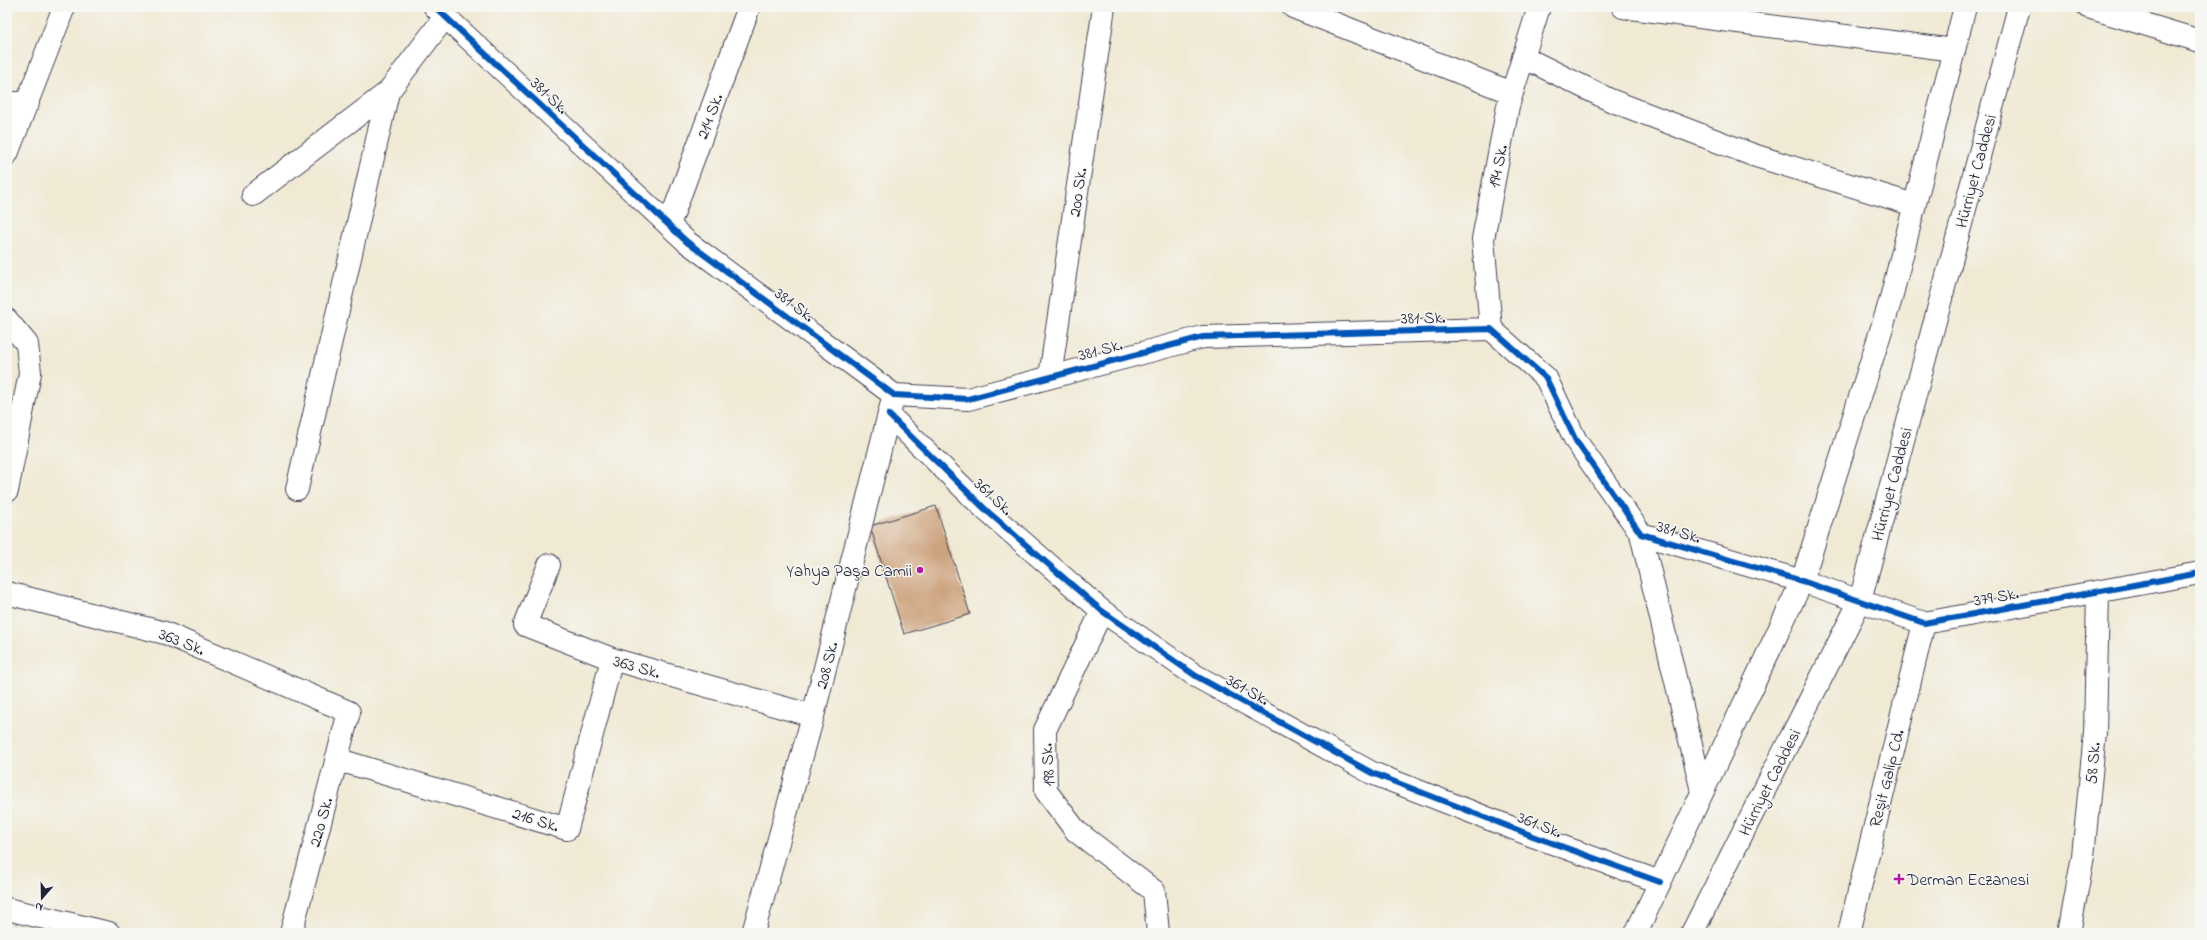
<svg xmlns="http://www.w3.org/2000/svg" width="2207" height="940" font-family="'Indie Flower',sans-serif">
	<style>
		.building { fill: #cda37e }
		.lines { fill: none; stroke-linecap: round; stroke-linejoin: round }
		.minor-casing { stroke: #414052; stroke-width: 24 }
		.major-casing { stroke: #414052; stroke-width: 24 }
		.minor { stroke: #fff; stroke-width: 22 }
		.major { stroke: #fff; stroke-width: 22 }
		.cycleway-casing { stroke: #f6f6f2; stroke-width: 8 }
		.cycleway { stroke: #0057b8; stroke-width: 6 }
		.poi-dot { fill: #b5179e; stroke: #f6f6f2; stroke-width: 1.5 }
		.labels { text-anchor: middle; stroke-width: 3; stroke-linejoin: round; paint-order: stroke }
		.street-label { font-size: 17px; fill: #22223b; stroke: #f6f6f2 }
		.poi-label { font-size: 17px; fill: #22223b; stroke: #f6f6f2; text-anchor: end }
	</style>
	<rect width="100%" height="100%" fill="#f6f6f2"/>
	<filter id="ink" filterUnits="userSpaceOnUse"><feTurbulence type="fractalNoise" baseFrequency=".025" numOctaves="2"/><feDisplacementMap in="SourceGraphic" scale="8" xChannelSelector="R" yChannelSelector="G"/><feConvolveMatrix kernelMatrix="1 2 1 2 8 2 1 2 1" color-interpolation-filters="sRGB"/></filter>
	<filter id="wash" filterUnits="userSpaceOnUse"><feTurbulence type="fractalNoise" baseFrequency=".012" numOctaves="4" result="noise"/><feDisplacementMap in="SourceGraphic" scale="16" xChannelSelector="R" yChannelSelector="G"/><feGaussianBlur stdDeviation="0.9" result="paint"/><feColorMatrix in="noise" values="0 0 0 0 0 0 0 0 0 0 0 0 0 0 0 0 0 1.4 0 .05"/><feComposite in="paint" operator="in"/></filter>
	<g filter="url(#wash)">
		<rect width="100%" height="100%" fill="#f0e9d4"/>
		<g id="blocks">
			<path class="building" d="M 936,506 L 970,614 L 904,634 L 870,526 Z"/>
		</g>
	</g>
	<g filter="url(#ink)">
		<use href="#blocks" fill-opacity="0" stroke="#414052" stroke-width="1"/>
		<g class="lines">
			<g class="minor-casing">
				<path id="minor" d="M 435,7 L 687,242 L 894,395 L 968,399 L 1203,337 L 1491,329 L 1546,378 L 1576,441 L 1641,534 L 1802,581 L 1924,623 L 2200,573
					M 1293,7 L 1512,93
					M 1623,7 L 1954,50
					M 2088,7 L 2200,41
					M 1523,57 L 1610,100 L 1753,155 L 1914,205
					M 7,103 L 28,103
					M 7,154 L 64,7
					M 253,195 L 388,92
					M 669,225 L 749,7
					M 7,320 L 27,344 L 30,373 L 7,491
					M 1491,329 L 1483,239 L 1508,106 L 1539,7
					M 1050,377 L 1104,7
					M 889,415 L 987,511 L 1102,611 L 1196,676 L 1372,773 L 1533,836 L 1660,882
					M 297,489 L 388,92 L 445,17
					M 1641,534 L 1702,791
					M 549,565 L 525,625 L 612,659 L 813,716
					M 7,593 L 165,633 L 349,712 L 291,933
					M 1102,611 L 1045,730 L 1046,791 L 1076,831 L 1154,891 L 1158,933
					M 336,759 L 567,829 L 612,659
					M 7,909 L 109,933
					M 753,933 L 813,716 L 892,402
					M 1849,933 L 1924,623
					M 2069,933 L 2083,856 L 2095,733 L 2098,592"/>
			</g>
			<g class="major-casing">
				<path id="major" d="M 1636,933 L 1802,581 L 1890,302 L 1965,7
					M 1692,933 L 1860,601 L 2019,7"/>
			</g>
			<use href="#minor" class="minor"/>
			<use href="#major" class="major"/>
			<g class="cycleway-casing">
				<path id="cycleway" d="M 435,7 L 687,242 L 894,395 L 968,399 L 1203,337 L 1491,329 L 1546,378 L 1576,441 L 1641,534 L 1802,581 L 1924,623 L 2200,573
					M 889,415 L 987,511 L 1102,611 L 1196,676 L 1372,773 L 1533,836 L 1660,882"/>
			</g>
			<use href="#cycleway" class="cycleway"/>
		</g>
	</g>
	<g class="poi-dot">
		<circle cx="920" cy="570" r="4"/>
		<path d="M1897 873h4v4h4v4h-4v4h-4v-4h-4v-4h4z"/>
	</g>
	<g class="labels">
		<g class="street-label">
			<text transform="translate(550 95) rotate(43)" y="6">381 Sk.</text>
			<text transform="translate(709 116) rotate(-70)" y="6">214 Sk.</text>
			<text transform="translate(1497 166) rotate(-79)" y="6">194 Sk.</text>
			<text transform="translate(1975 171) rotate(-75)" y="6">Hürriyet Caddesi</text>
			<text transform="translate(1077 192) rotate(-82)" y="6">200 Sk.</text>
			<text transform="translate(795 304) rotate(37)" y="6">381 Sk.</text>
			<text transform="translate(1423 317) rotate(-1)" y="6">381 Sk.</text>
			<text transform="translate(1100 349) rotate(-15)" y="6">381 Sk.</text>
			<text transform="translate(1891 484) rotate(-75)" y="6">Hürriyet Caddesi</text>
			<text transform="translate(994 496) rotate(43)" y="6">361 Sk.</text>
			<text transform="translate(1679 531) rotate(16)" y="6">381 Sk.</text>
			<text transform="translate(1996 596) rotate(-10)" y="6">379 Sk.</text>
			<text transform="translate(182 641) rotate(21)" y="6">363 Sk.</text>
			<text transform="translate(826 665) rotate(-76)" y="6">208 Sk.</text>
			<text transform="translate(637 666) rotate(16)" y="6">363 Sk.</text>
			<text transform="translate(1248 689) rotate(29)" y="6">361 Sk.</text>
			<text transform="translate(2092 763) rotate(-85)" y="6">58 Sk.</text>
			<text transform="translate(1047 765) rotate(-94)" y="6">198 Sk.</text>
			<text transform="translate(1886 778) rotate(-76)" y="6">Reşit Galip Cd.</text>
			<text transform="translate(1769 782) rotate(-63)" y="6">Hürriyet Caddesi</text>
			<text transform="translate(536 819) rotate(17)" y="6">216 Sk.</text>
			<text transform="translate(320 822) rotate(-75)" y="6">220 Sk.</text>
			<text transform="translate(1540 824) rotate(21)" y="6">361 Sk.</text>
		</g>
		<g class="poi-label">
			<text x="912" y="576">Yahya Paşa Camii</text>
			<text x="1907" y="885" text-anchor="start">Derman Eczanesi</text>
		</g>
	</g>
	<rect width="2207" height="940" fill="none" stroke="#f6f6f2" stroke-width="24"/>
	<g transform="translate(42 898) rotate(200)" stroke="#f6f6f2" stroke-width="3" paint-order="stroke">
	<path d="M0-3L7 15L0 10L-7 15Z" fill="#22223b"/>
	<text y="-6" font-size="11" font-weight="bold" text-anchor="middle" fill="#22223b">N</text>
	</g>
</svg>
